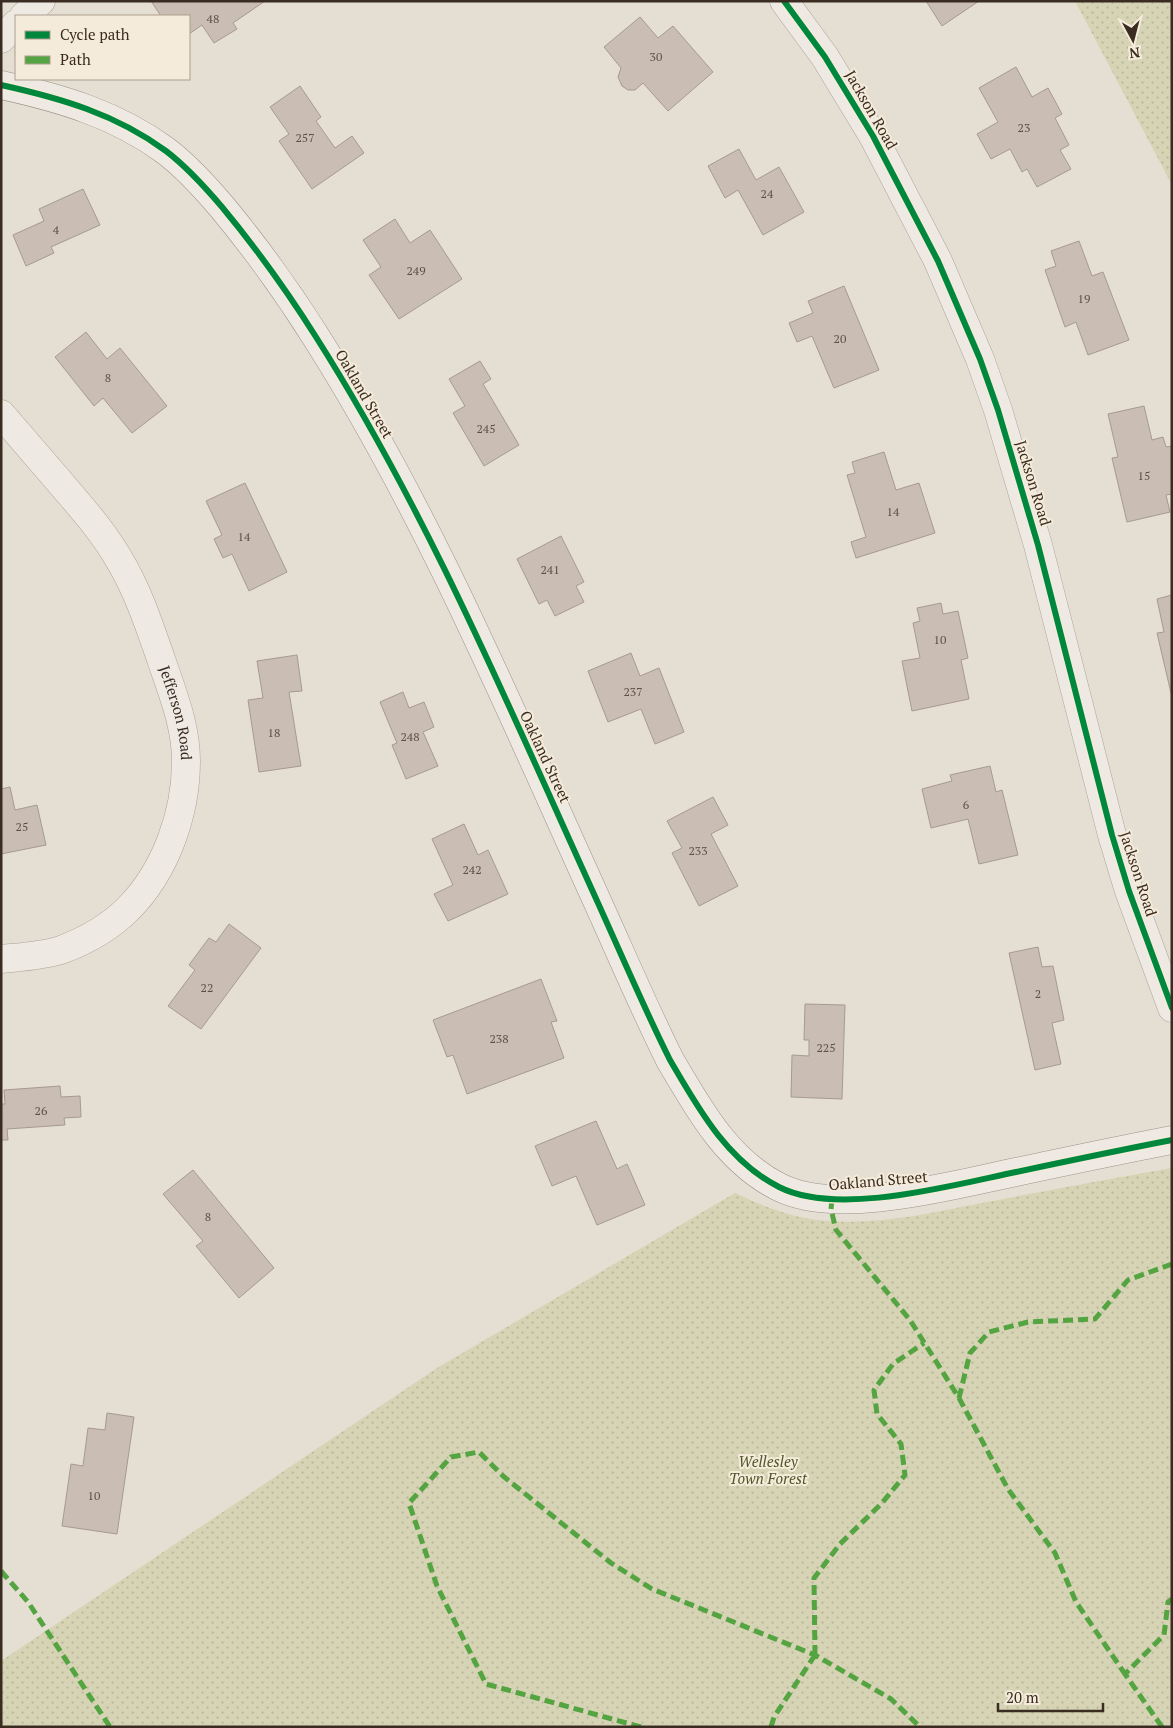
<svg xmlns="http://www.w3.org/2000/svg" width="1173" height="1728" font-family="'PT Serif',serif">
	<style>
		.park { fill: url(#park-dots) }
		.building { fill: #cabdb3; stroke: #a69a91 }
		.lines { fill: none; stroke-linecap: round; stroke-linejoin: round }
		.street-casing { stroke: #aba49a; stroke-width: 29 }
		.secondary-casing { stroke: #9b938a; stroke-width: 29 }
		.street { stroke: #eeeae3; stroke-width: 28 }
		.secondary { stroke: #eeeae3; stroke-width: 28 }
		.quiet { stroke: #54a441; stroke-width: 5; stroke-dasharray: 10 5; stroke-linecap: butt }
		.cycleway-casing { stroke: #f5ebda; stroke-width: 9 }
		.cycleway { stroke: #00873e; stroke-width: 6 }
		.labels { text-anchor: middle; stroke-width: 4; stroke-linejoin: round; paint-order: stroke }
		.number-label { font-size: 12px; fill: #5f5046 }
		.street-label { font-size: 15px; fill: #3b2c22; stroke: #f5ebda }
		.park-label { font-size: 15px; font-style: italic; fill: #4f5729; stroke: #f5ebda }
	</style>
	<defs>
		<pattern id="park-dots" width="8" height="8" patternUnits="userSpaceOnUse" patternTransform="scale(1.25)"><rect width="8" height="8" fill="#d6d4b5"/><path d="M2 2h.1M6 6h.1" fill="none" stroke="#b9b69b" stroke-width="1.8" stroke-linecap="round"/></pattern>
	</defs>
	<rect width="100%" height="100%" fill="#e5ded2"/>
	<path class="park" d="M 1075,1 L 1172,1 L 1172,185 Z
		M 1172,1168 L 1172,1727 L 1,1727 L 1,1661 L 437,1368 L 735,1193 C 764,1207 796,1219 828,1221 C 880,1225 931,1213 982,1203 C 1045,1191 1108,1179 1172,1168 Z"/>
	<path class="building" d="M 151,1 L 265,1 L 233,23 L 237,29 L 214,43 L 202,25 L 189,34 L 189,16 L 161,16 Z
		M 926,1 L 979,1 L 942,26 Z
		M 640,17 L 658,38 L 673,26 L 713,72 L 668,111 L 643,83 L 635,90 L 628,90 L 622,86 L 618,77 L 621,68 L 604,47 Z
		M 1016,67 L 1032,97 L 1048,88 L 1062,114 L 1055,118 L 1069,145 L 1060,150 L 1071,169 L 1037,187 L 1027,169 L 1022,172 L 1010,149 L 991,159 L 977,134 L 998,122 L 979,88 Z
		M 300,86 L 321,117 L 316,121 L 335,148 L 352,136 L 364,153 L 312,189 L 279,141 L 289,134 L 270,107 Z
		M 739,149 L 756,180 L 779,167 L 804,212 L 763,235 L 738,190 L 725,198 L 708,166 Z
		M 83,189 L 100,225 L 51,247 L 54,253 L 26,266 L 13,235 L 44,221 L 39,209 Z
		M 395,219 L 410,243 L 430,230 L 462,279 L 399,319 L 369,275 L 381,267 L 363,240 Z
		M 1079,241 L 1092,276 L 1103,272 L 1129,340 L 1088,355 L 1076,322 L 1065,327 L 1045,270 L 1056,266 L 1051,251 Z
		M 844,286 L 879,370 L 834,388 L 812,336 L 797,342 L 789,323 L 813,313 L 808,301 Z
		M 86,332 L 107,359 L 120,348 L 167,406 L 132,433 L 103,398 L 94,406 L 55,357 Z
		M 480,361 L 491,379 L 483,384 L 519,445 L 484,466 L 453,413 L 465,406 L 449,379 Z
		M 1144,406 L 1152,440 L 1163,437 L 1166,447 L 1172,446 L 1172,494 L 1166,495 L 1170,512 L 1127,522 L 1112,458 L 1118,457 L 1108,414 Z
		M 884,452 L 896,490 L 919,483 L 935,533 L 856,558 L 851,542 L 866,537 L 847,475 L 855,473 L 852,462 Z
		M 245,483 L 287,572 L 249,591 L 232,554 L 223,558 L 214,539 L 222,535 L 206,501 Z
		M 561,536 L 584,582 L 576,586 L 584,602 L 555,616 L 547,600 L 539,604 L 517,559 Z
		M 1172,595 L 1172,693 L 1171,693 L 1157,633 L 1164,632 L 1157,599 Z
		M 941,603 L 943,614 L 958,611 L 968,658 L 961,660 L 969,699 L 912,711 L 902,661 L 920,658 L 913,623 L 920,621 L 917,608 Z
		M 631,653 L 640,676 L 659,668 L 684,732 L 655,744 L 641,709 L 608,722 L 588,671 Z
		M 297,655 L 302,691 L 289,692 L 301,766 L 259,772 L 248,700 L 263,698 L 257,661 Z
		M 403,692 L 409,708 L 424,702 L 434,727 L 423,732 L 438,766 L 406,779 L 392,745 L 397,743 L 380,702 Z
		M 990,766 L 996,792 L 1002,790 L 1018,855 L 979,864 L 968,819 L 931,828 L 922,789 L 952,781 L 950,775 Z
		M 10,787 L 15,810 L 37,805 L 46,845 L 1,854 L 1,789 Z
		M 713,797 L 728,825 L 711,834 L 738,886 L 699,906 L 672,853 L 682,848 L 667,821 Z
		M 464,824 L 478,855 L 488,850 L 508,894 L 448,921 L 434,894 L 453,885 L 432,839 Z
		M 229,924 L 261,948 L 201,1029 L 168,1006 L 195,970 L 189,965 L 209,938 L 216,942 Z
		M 1038,947 L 1042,967 L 1053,966 L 1064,1020 L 1052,1023 L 1061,1064 L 1035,1070 L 1009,953 Z
		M 541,979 L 557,1021 L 551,1022 L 564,1058 L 467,1094 L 453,1055 L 447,1057 L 433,1020 Z
		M 805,1004 L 845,1005 L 842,1099 L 791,1097 L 792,1055 L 809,1056 L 809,1040 L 804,1040 Z
		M 60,1086 L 61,1097 L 80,1096 L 81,1117 L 64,1118 L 65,1125 L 7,1129 L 8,1140 L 1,1140 L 1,1104 L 5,1104 L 4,1090 Z
		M 596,1121 L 617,1169 L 627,1164 L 645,1205 L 597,1225 L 576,1176 L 552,1186 L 535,1146 Z
		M 193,1170 L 274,1268 L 239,1298 L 196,1246 L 203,1241 L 163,1194 Z
		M 107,1413 L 134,1417 L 117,1534 L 62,1526 L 71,1464 L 83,1466 L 88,1428 L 105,1430 Z"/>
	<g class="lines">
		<g class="street-casing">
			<g id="street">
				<path d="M 784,1 L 825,57 L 873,136 L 938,261 L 980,359 L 998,410 L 1038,545 L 1112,835 L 1129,891 L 1172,1008"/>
				<path d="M 24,16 L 41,1"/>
				<path d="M 1,39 L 16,24"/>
				<path id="s1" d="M 1,414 C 20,436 39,458 58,480 C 80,506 103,531 120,561 C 138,591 149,625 161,659 C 172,692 186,725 186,761 C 186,813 166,871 128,909 C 110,927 85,941 61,950 C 42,956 21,957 1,959"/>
			</g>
		</g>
		<g class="secondary-casing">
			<path id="secondary" d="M 1,85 C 60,98 116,114 166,151 C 187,167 205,187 222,207 C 256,248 287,291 316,337 C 429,515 511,712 598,903 C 622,956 644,1008 670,1060 C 698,1108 727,1161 779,1187 C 838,1217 953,1185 1016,1172 C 1068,1161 1120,1150 1172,1140"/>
		</g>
		<use href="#street" class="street"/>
		<use href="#secondary" class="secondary"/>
		<path class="quiet" d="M 832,1199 L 831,1209 L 836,1230 L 910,1320 L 959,1398 L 1008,1489 L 1055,1553 L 1076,1602 L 1125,1674
			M 959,1398 L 970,1353 L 989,1332 L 1028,1322 L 1095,1319 L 1128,1280 L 1172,1264
			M 1,1571 L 28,1602 L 110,1727
			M 815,1655 L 814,1578 L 840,1544 L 882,1503 L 905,1475 L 901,1444 L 877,1414 L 874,1390 L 893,1364 L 924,1343
			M 641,1727 L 486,1684 L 437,1586 L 409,1503 L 451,1457 L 479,1452 L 503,1476 L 611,1563 L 652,1589 L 815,1655 L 891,1699 L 920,1727
			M 771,1727 L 774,1717 L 815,1655
			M 1162,1727 L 1125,1674 L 1164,1635 L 1168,1602 L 1172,1599"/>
		<g class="cycleway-casing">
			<path id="cycleway" d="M 784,1 L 825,57 L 873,136 L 938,261 L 980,359 L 998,410 L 1038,545 L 1112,835 L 1129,891 L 1172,1008
				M 1,85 C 60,98 116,114 166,151 C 187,167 205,187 222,207 C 256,248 287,291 316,337 C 429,515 511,712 598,903 C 622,956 644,1008 670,1060 C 698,1108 727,1161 779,1187 C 838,1217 953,1185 1016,1172 C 1068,1161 1120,1150 1172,1140"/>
		</g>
		<use href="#cycleway" class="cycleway"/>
	</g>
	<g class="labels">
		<g class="number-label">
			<text x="213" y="23">48</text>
			<text x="656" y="61">30</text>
			<text x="1024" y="132">23</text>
			<text x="305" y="142">257</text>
			<text x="767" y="198">24</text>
			<text x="56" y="234">4</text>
			<text x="416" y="275">249</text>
			<text x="1084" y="303">19</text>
			<text x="840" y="343">20</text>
			<text x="108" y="382">8</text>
			<text x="486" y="433">245</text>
			<text x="1144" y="480">15</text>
			<text x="893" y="516">14</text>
			<text x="244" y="541">14</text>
			<text x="550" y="574">241</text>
			<text x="940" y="644">10</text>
			<text x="633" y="696">237</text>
			<text x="274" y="737">18</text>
			<text x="410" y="741">248</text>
			<text x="966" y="809">6</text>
			<text x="22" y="831">25</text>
			<text x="698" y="855">233</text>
			<text x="472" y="874">242</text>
			<text x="207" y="992">22</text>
			<text x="1038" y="998">2</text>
			<text x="499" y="1043">238</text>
			<text x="826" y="1052">225</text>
			<text x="41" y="1115">26</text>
			<text x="208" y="1221">8</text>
			<text x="94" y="1500">10</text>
		</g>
		<g class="street-label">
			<text transform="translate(871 110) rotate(60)" y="5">Jackson Road</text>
			<text transform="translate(364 394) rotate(60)" y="5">Oakland Street</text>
			<text transform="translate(1033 483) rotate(73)" y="5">Jackson Road</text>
			<text dy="5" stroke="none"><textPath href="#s1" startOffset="352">Jefferson Road</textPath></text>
			<text transform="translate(545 757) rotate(65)" y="5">Oakland Street</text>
			<text transform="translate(1138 874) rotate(72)" y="5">Jackson Road</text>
			<text transform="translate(878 1181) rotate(-5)" y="5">Oakland Street</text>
		</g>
		<g class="park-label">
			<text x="768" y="1467">Wellesley<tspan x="768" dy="17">Town Forest</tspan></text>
		</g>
	</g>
	<rect width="1173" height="1728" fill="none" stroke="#3b2c22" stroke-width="5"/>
	<rect x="15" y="15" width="175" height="65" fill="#f5ebda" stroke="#ab9f90"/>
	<rect x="25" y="31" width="25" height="8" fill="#00873e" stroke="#ab9f90"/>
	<text x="60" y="40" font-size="15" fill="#3b2c22">Cycle path</text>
	<rect x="25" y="56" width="25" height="8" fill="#54a441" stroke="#ab9f90"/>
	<text x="60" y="65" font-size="15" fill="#3b2c22">Path</text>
	<g transform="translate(1133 40) rotate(173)" stroke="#f5ebda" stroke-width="4" paint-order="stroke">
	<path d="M0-4L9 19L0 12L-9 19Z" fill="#3b2c22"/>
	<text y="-8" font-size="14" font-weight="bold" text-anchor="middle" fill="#3b2c22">N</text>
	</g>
	<path d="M998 1703v8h105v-8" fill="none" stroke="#3b2c22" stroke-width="2.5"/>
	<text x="1006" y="1703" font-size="15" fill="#3b2c22" stroke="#f5ebda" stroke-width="4" paint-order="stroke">20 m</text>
</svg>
